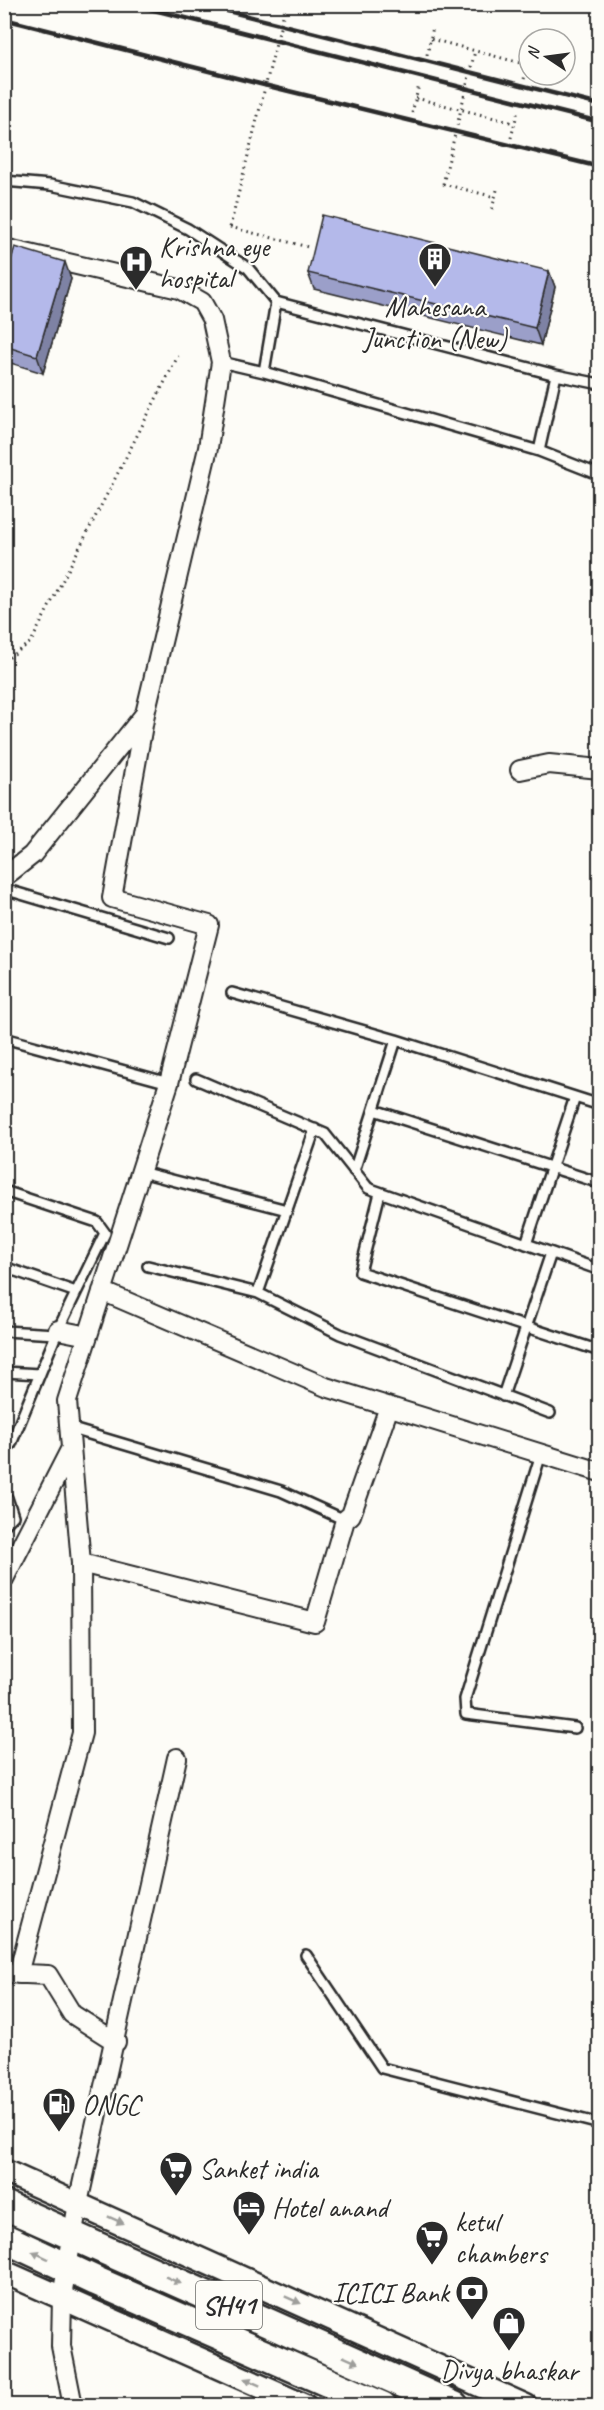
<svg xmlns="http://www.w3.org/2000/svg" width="604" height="2410" font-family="Caveat,sans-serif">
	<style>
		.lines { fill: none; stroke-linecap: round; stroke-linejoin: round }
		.service-casing { stroke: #2b2b2b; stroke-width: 14 }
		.minor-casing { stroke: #2b2b2b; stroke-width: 22 }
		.tertiary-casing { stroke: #2b2b2b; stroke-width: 27 }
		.primary-casing { stroke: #2b2b2b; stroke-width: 33 }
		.path { stroke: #2b2b2b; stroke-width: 3; stroke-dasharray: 1.5 4.5; stroke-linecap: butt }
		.service { stroke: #fdfcf7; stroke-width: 9 }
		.minor { stroke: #fdfcf7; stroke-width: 18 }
		.tertiary { stroke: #fdfcf7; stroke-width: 22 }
		.primary { stroke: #fdfcf7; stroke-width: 28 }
		.rail { stroke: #2b2b2b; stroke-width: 4.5 }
		.path-bridge { stroke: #2b2b2b; stroke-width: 3; stroke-dasharray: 1.5 4.5; stroke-linecap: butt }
		.wall { fill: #9b9fc9; stroke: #2b2b2b; stroke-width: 1.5 }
		.shaded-wall { fill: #7e82a4; stroke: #2b2b2b; stroke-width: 1.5 }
		.building { fill: #b4b9ea; stroke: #2b2b2b; stroke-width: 1.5 }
		.oneway { fill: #9e9e9b }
		.labels { text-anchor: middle; stroke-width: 4.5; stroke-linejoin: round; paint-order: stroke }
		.shield { fill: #fdfcf7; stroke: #6a6a68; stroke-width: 1.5 }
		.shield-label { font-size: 27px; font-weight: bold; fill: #2b2b2b }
		.poi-label { font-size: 28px; fill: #2b2b2b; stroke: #fdfcf7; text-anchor: start }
	</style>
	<rect width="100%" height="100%" fill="#fdfcf7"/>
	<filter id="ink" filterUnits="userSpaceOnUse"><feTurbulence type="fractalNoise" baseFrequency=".0167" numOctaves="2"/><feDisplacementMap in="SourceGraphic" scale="12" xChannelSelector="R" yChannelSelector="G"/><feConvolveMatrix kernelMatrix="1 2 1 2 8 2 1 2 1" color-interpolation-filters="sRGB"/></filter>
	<g filter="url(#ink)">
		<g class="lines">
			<g class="service-casing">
				<path id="service" d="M 4,181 L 50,185 L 133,202 L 188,229 L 248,268 L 276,302 L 264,372 L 539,451 L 600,475
					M 276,302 L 556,375 L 600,384
					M 221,362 L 264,372
					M 539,451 L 556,375
					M 4,889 L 169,938
					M 232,993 L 396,1040
					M 4,1038 L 169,1083
					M 196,1079 L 325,1134 L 368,1188 L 600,1270
					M 374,1110 L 600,1183
					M 315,1129 L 258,1293 L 340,1334 L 550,1413
					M 354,1171 L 396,1040 L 600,1105
					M 141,1172 L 287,1210
					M 4,1191 L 97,1222 L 105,1233 L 56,1334 L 4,1331
					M 380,1193 L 360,1272 L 600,1351
					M 526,1244 L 575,1097
					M 148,1266 L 258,1293
					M 4,1267 L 76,1292
					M 4,1372 L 40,1374
					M 503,1396 L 551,1253
					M 69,1428 L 281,1491 L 345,1520
					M 4,1444 L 11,1444 L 58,1330
					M 541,1454 L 465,1699 L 466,1714 L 575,1728
					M 4,1498 L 7,1498 L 13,1516 L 4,1525
					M 306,1955 L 382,2068 L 600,2124"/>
			</g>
			<g class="minor-casing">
				<path id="minor" d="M 4,248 L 179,289 L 202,302 L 212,320 L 221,362 L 208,448 L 145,714 L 32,855 L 4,877
					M 520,770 L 549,764 L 600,769
					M 102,1291 L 326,1387 L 600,1472
					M 58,1330 L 88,1336
					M 81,1563 L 315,1622 L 345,1520 L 351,1515 L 389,1407
					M 4,1579 L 71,1448
					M 4,1973 L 48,1975 L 72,2014 L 116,2042
					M 18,1974 L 82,1733 L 81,1563 L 67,1401 L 169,1083 L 209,925 L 112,898 L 145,714
					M 73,2406 L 61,2346 L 62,2297 L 78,2203 L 177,1758"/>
			</g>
			<g class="tertiary-casing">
				<path id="tertiary" d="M 4,2171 L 526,2406
					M 4,2272 L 305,2406"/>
			</g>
			<g class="primary-casing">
				<path id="primary" d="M 4,2205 L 454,2406
					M 4,2238 L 96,2281 L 382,2406"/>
			</g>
			<path class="path" d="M 431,39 L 528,65
				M 427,55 L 433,27
				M 524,79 L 529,62
				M 416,98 L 514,123
				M 412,113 L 419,85
				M 511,138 L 518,110
				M 443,184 L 495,197
				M 492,209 L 497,190
				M 230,227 L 308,247
				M 4,661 L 31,642 L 178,356"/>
			<use href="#service" class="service"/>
			<use href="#minor" class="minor"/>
			<use href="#tertiary" class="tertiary"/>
			<use href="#primary" class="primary"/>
			<path class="rail" d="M 130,4 L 600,122
				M 200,4 L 600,105
				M 4,19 L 260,84 L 600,167"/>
			<path class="path-bridge" d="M 443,184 L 475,51
				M 230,227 L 286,4"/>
		</g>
		<path class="wall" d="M 549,271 L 555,287 L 541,345 L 314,289 L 308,273 Z
			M 71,279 L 43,373 L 4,361 L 4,283 Z"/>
		<path class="shaded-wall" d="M 65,262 L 71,279 L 43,373 L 37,356 Z
			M 549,271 L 555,287 L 541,345 L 535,328 Z"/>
		<path class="building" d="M 322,215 L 549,271 L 535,328 L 308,273 Z
			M 15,247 L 65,262 L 37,356 L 4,346 L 4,283 Z"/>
		<defs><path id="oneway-solid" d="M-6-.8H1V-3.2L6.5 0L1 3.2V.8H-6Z" transform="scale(1.5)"/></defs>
		<g class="oneway">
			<use href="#oneway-solid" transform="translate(116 2220) rotate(24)"/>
			<use href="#oneway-solid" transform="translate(40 2255) rotate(-155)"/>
			<use href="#oneway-solid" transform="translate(173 2280) rotate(24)"/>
			<use href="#oneway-solid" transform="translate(293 2300) rotate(24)"/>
			<use href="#oneway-solid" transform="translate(351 2360) rotate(24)"/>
			<use href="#oneway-solid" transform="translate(252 2382) rotate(-156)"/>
		</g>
	</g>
	<defs>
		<g id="building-pin" transform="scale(1.725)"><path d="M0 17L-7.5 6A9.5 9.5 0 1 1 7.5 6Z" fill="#2b2b2b" stroke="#fdfcf7"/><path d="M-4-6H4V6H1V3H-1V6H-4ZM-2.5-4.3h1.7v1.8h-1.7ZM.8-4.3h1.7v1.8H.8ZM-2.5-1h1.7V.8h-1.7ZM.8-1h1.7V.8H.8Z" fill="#fff"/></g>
		<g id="hospital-pin" transform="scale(1.725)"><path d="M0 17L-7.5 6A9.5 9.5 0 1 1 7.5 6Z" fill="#2b2b2b" stroke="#fdfcf7"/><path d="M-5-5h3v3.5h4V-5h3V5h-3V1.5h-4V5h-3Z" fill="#fff"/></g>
		<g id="fuel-pin" transform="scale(1.725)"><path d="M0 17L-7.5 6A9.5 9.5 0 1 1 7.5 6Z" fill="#2b2b2b" stroke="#fdfcf7"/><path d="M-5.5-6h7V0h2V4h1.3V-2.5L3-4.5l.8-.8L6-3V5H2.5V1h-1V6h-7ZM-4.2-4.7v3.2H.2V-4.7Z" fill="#fff"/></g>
		<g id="supermarket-pin" transform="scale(1.725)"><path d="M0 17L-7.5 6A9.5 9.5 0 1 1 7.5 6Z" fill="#2b2b2b" stroke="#fdfcf7"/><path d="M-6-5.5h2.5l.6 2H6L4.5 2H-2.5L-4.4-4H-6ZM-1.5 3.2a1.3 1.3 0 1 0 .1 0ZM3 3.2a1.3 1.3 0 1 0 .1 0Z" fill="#fff"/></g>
		<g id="hotel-pin" transform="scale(1.725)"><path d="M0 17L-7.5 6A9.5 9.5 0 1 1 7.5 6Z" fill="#2b2b2b" stroke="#fdfcf7"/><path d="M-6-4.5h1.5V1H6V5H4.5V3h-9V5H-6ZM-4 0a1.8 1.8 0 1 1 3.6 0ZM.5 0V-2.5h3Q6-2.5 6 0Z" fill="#fff"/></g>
		<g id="bank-pin" transform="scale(1.725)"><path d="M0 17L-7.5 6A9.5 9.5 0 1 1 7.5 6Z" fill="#2b2b2b" stroke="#fdfcf7"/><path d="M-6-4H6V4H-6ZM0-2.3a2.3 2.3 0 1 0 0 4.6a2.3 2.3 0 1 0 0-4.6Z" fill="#fff"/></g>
		<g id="shop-pin" transform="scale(1.725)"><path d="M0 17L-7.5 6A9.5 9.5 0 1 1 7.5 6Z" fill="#2b2b2b" stroke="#fdfcf7"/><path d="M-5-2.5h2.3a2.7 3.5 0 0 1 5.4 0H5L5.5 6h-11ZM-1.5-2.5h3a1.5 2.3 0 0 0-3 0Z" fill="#fff"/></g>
	</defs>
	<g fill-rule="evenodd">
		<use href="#building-pin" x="435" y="259"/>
		<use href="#hospital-pin" x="136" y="262"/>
		<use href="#fuel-pin" x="59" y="2104"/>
		<use href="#supermarket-pin" x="176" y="2168"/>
		<use href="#hotel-pin" x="249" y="2207"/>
		<use href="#supermarket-pin" x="432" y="2237"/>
		<use href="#bank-pin" x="472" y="2292"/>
		<use href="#shop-pin" x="509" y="2323"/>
	</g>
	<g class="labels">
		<rect class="shield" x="196" y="2281" width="66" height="48" rx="4.5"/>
		<g class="shield-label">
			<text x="229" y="2314">SH41</text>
		</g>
		<g class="poi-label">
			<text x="159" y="256">Krishna eye<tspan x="159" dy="32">hospital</tspan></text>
			<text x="435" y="316" text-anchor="middle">Mahesana<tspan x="435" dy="32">Junction (New)</tspan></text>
			<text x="82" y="2114">ONGC</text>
			<text x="199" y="2178">Sanket india</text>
			<text x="272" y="2217">Hotel anand</text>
			<text x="455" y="2231">ketul<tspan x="455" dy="32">chambers</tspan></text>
			<text x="449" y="2302" text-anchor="end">ICICI Bank</text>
			<text x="509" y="2380" text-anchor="middle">Divya bhaskar</text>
		</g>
	</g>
	<rect width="604" height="2410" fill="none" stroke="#fdfcf7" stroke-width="24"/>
	<rect x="12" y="12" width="580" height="2386" fill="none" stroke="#2b2b2b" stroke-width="2" filter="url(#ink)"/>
	<g transform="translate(547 57) rotate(283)"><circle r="28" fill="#fdfcf7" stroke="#a9a8a5" stroke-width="1.5"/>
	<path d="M0-4.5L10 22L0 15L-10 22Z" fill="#2b2b2b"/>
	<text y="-9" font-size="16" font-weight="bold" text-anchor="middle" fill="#2b2b2b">N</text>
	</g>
</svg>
